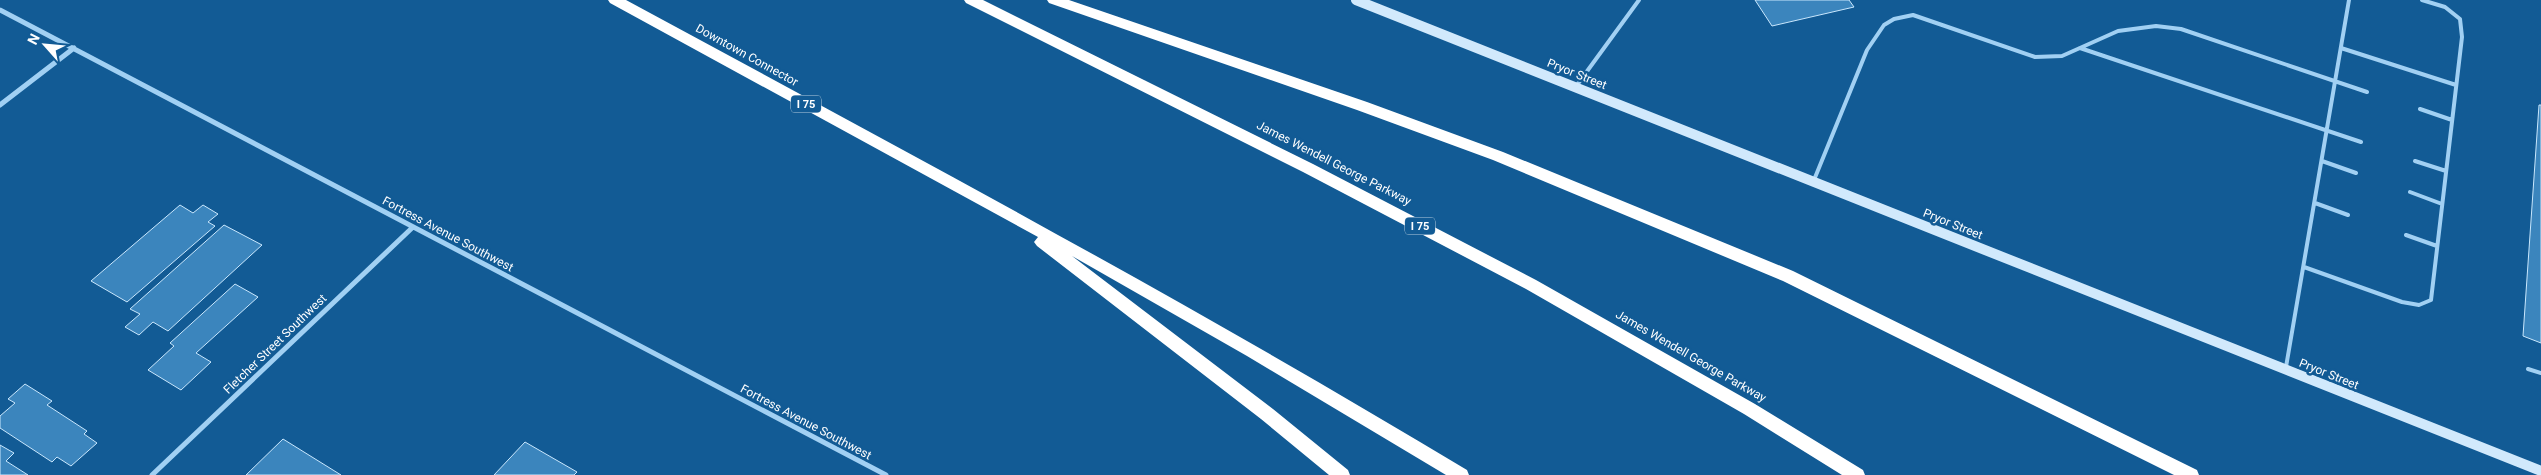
<svg xmlns="http://www.w3.org/2000/svg" width="2541" height="475" font-family="Roboto,sans-serif">
	<style>
		.building { fill: #3b85bd; stroke: #c9e7fd }
		.lines { fill: none; stroke-linecap: round; stroke-linejoin: round }
		.lane { stroke: #a1d0f3; stroke-width: 4 }
		.street { stroke: #a1d0f3; stroke-width: 5 }
		.secondary { stroke: #d1e9fc; stroke-width: 10 }
		.highway { fill: #fff; fill-rule: evenodd }
		.labels { text-anchor: middle; stroke-width: 5; stroke-linejoin: round; paint-order: stroke }
		.shield { fill: #125b95; stroke: #b8cedf; stroke-width: 1 }
		.shield-label { font-size: 11px; font-weight: bold; fill: #fff }
		.street-label { font-size: 12px; fill: #fff; stroke: #125b95 }
	</style>
	<rect width="100%" height="100%" fill="#125b95"/>
	<path class="building" d="M 1755,0 L 1849,0 L 1854,7 L 1772,26 Z
		M 2539,105 L 2541,105 L 2541,343 L 2523,336 Z
		M 180,205 L 193,213 L 203,205 L 218,214 L 208,222 L 215,226 L 127,302 L 91,281 Z
		M 224,225 L 262,245 L 168,331 L 153,322 L 139,335 L 125,327 L 140,314 L 130,309 Z
		M 235,284 L 258,297 L 196,353 L 211,362 L 181,390 L 148,370 L 174,346 L 170,343 Z
		M 25,384 L 52,401 L 47,405 L 87,431 L 84,434 L 97,443 L 71,466 L 57,457 L 52,462 L 0,428 L 0,416 L 15,403 L 8,399 Z
		M 283,439 L 341,475 L 246,475 Z
		M 525,442 L 577,472 L 574,475 L 494,475 Z
		M 0,445 L 14,453 L 6,461 L 28,475 L 0,475 Z"/>
	<g class="lines">
		<path class="lane" d="M 2080,48 L 2361,142
			M 2341,48 L 2456,85
			M 1577,85 L 1639,0
			M 2420,109 L 2452,120
			M 2322,161 L 2356,173
			M 2415,161 L 2446,171
			M 1814,180 L 1867,50 L 1884,25 L 1894,19 L 1913,15 L 2035,57 L 2062,56 L 2118,31 L 2156,26 L 2181,29 L 2367,92
			M 2410,192 L 2442,204
			M 2315,203 L 2348,215
			M 2406,235 L 2437,246
			M 2304,267 L 2402,302 L 2419,305 L 2431,300 L 2462,37 L 2460,19 L 2445,7 L 2422,0
			M 2286,367 L 2349,0
			M 2528,369 L 2541,373"/>
		<path class="street" d="M 0,10 L 886,475
			M 0,105 L 74,48
			M 152,475 L 413,227"/>
		<path class="secondary" d="M 1356,0 L 2541,471"/>
		<path class="highway" d="M 608,0 L 626,0 C 909,153 1192,304 1467,470 L 1469,475 L 1446,475 L 1247,356 L 1072,256 L 1273,409 L 1348,470 L 1350,475 L 1329,475 L 1261,419 L 1037,246 L 1034,242 L 1038,237 L 610,3 Z
			M 964,0 L 983,0 L 1313,164 L 1536,280 L 1755,404 L 1863,470 L 1865,475 L 1842,475 L 1744,414 L 1526,289 L 1303,172 L 966,3 Z
			M 1047,0 L 1069,0 L 1367,102 L 1503,152 L 1793,271 L 2197,470 L 2199,475 L 2174,475 L 1783,281 L 1493,160 L 1357,110 L 1049,3 Z"/>
	</g>
	<g class="labels">
		<g class="shield">
			<rect x="791" y="95.5" width="30" height="17" rx="4"/>
			<rect x="1405" y="217.5" width="30" height="17" rx="4"/>
		</g>
		<g class="shield-label">
			<text x="806" y="108">I 75</text>
			<text x="1420" y="230">I 75</text>
		</g>
		<g class="street-label">
			<text transform="translate(747 55) rotate(29)" y="4">Downtown Connector</text>
			<text transform="translate(1577 74) rotate(22)" y="4">Pryor Street</text>
			<text transform="translate(1334 163) rotate(27)" y="4">James Wendell George Parkway</text>
			<text transform="translate(1953 224) rotate(22)" y="4">Pryor Street</text>
			<text transform="translate(448 234) rotate(28)" y="4">Fortress Avenue Southwest</text>
			<text transform="translate(275 344) rotate(-44)" y="4">Fletcher Street Southwest</text>
			<text transform="translate(1691 356) rotate(30)" y="4">James Wendell George Parkway</text>
			<text transform="translate(2329 374) rotate(22)" y="4">Pryor Street</text>
			<text transform="translate(806 422) rotate(28)" y="4">Fortress Avenue Southwest</text>
		</g>
	</g>
	<g transform="translate(45 45) rotate(297)" stroke="#125b95" stroke-width="4" paint-order="stroke">
	<path d="M0-4L9 19L0 12L-9 19Z" fill="#ffffff"/>
	<text y="-8" font-size="14" font-weight="bold" text-anchor="middle" fill="#ffffff">N</text>
	</g>
</svg>
